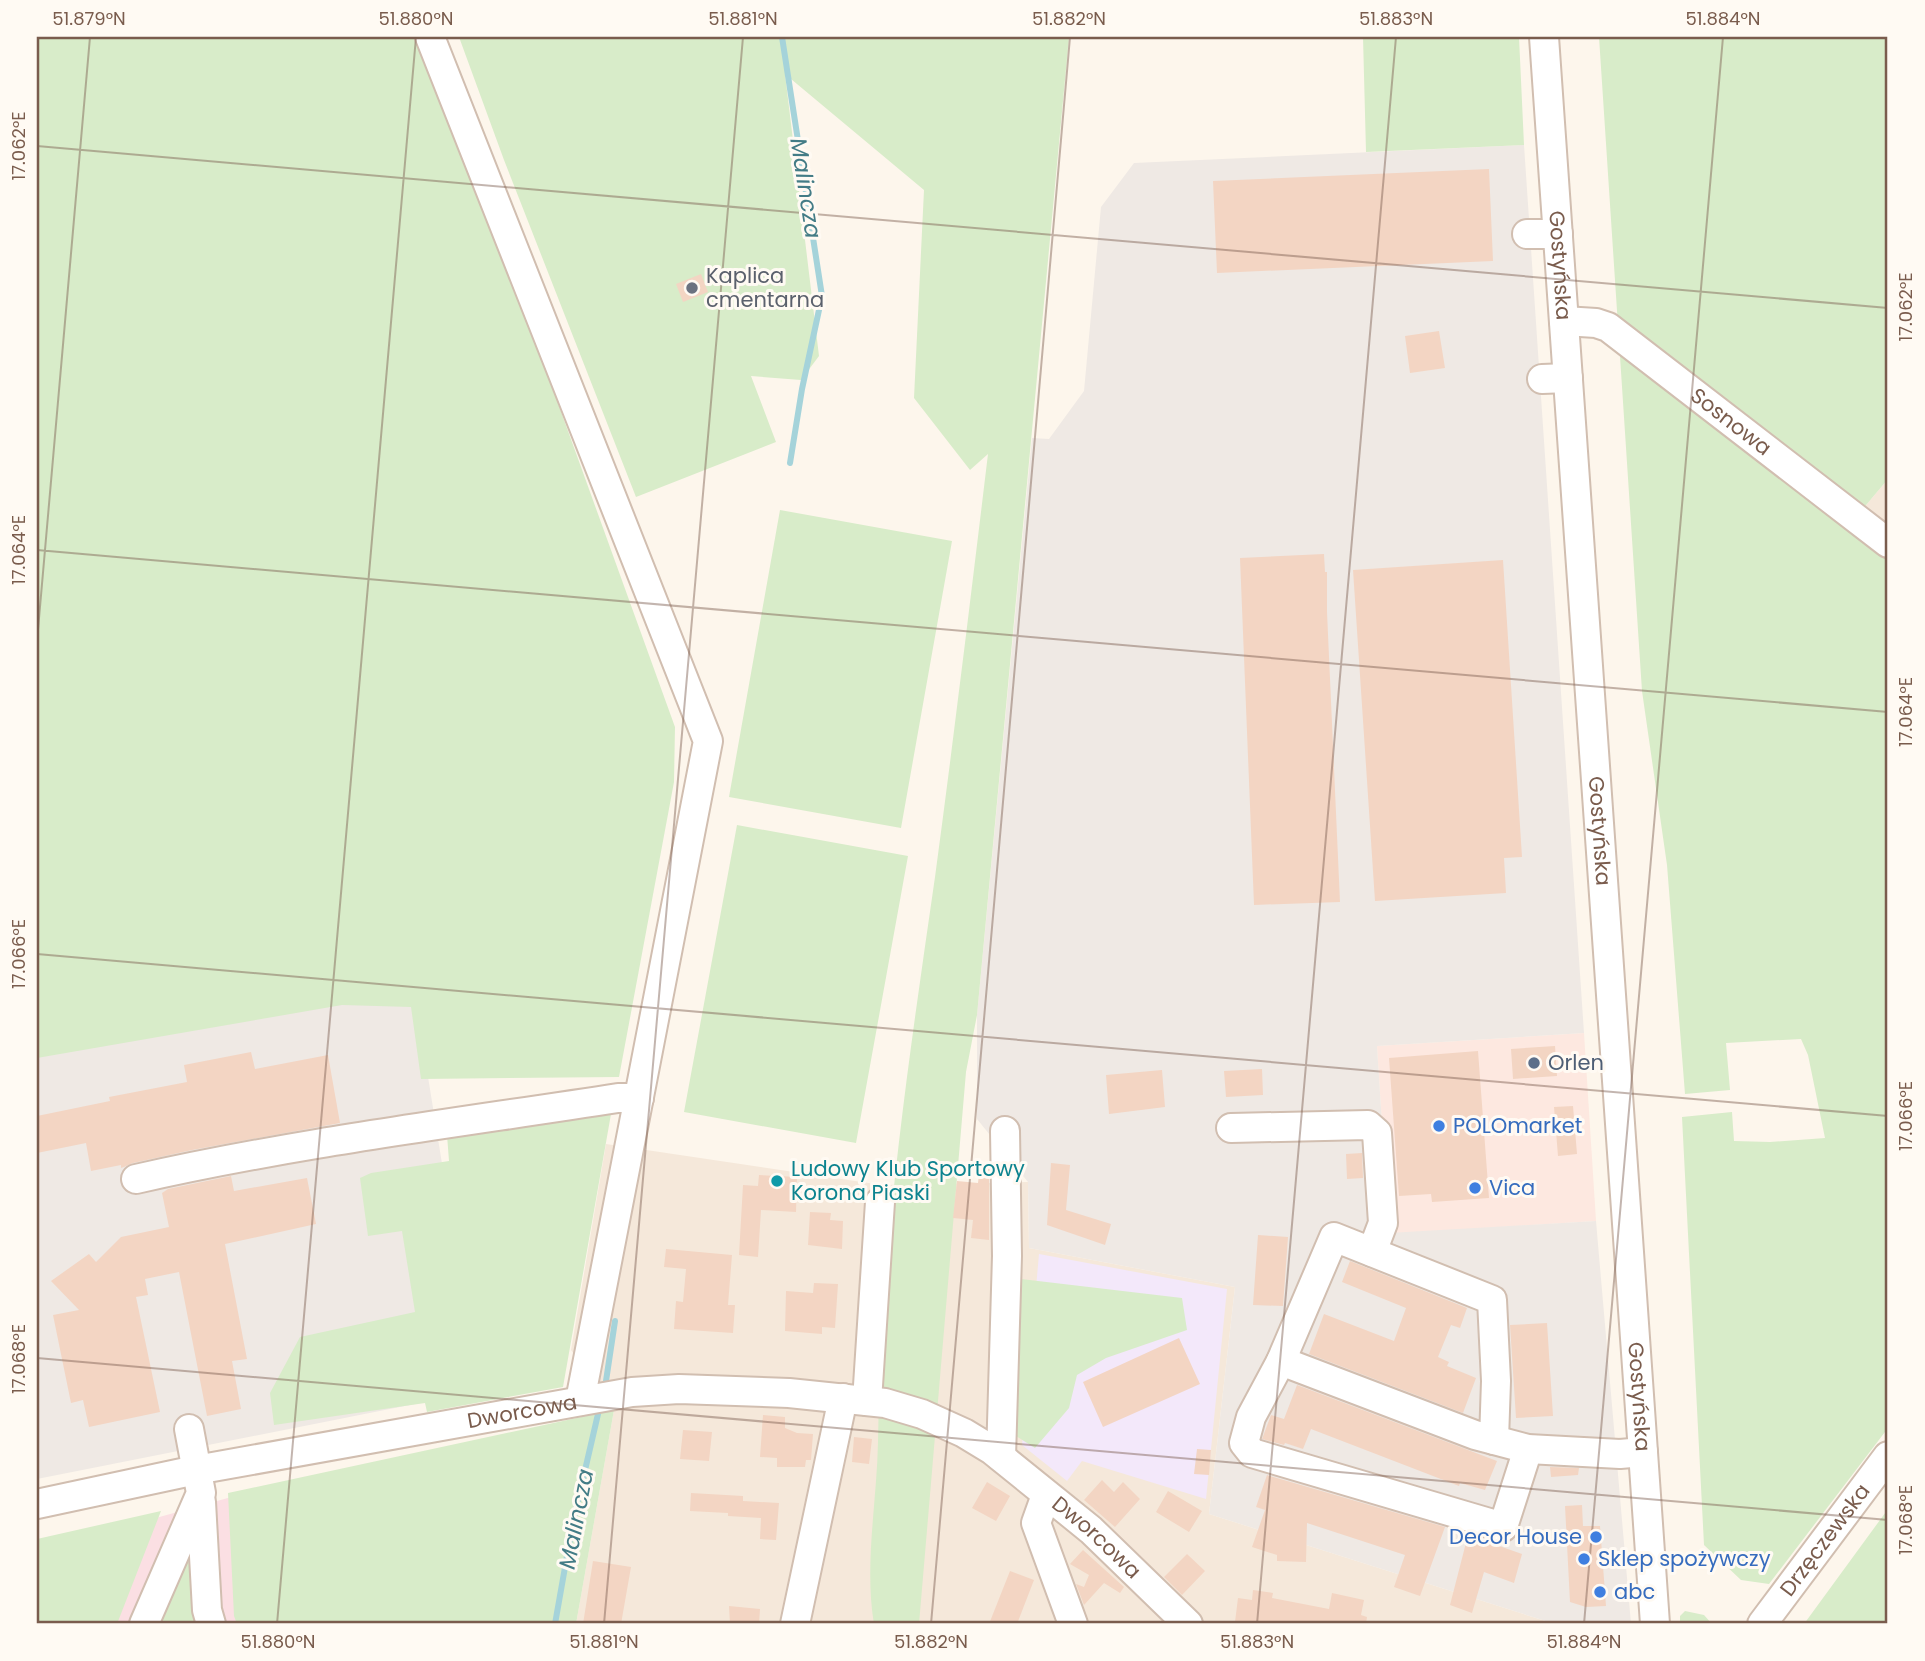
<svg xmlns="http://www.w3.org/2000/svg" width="1925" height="1661" font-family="Poppins,sans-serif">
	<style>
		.residential { fill: #f5e8da }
		.commercial { fill: #fde8e0 }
		.industrial { fill: #efe9e4 }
		.education { fill: #f3e8fa }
		.medical { fill: #fbdfe3 }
		.green { fill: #d8ecc9 }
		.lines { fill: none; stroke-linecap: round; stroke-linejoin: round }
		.stream { stroke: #a5d3da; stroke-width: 6 }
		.building { fill: #f3d5c3 }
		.minor-casing { stroke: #d1beb0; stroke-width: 32 }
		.minor { stroke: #fff; stroke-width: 28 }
		.ticks { fill: none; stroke: #7a5c4d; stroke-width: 2; stroke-opacity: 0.45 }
		.worship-dot { fill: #6b7280; stroke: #fffaf3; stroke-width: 2.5 }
		.service-dot { fill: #5c6f8a; stroke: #fffaf3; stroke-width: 2.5 }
		.shop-dot { fill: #3f7fe0; stroke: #fffaf3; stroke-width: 2.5 }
		.culture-dot { fill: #0f9aa8; stroke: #fffaf3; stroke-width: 2.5 }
		.labels { text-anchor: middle; stroke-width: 6; stroke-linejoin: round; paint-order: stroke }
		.street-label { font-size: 21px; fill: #7a5c4d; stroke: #fffaf3 }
		.worship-label { font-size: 21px; fill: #5b616d; stroke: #fffaf3; text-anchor: start }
		.service-label { font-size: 21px; fill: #4e5e75; stroke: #fffaf3; text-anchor: start }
		.shop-label { font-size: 21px; fill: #366cbe; stroke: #fffaf3; text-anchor: start }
		.culture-label { font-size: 21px; fill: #0d838f; stroke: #fffaf3; text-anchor: start }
		.water-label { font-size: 23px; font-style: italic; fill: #437c86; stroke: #fffaf3 }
		.neatline { fill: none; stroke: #7a5c4d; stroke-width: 2.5 }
		.ticks-label { font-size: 18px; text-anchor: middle; fill: #7a5c4d }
	</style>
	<rect width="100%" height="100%" fill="#fdf6ec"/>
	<path class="residential" d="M 1888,479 L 1888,550 L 1856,517 Z
		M 606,1144 L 882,1185 L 1028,1182 L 1029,1248 L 1235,1287 L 1209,1514 L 1555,1624 L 576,1624 L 614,1410 L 571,1350 Z"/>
	<path class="commercial" d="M 1584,1033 L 1596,1221 L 1389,1234 L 1377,1046 Z"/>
	<path class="industrial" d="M 1524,145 L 1584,1033 L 1377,1046 L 1389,1233 L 1596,1221 L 1631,1624 L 1555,1624 L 1209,1514 L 1235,1287 L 1029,1248 L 1028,1182 L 977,1119 L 977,1015 L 1032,438 L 1049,439 L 1084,391 L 1101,207 L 1134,163 Z
		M 414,990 L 444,1176 L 445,1398 L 37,1479 L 37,1054 Z"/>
	<path class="education" d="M 1039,1254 L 1227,1289 L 1206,1499 L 1082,1461 L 1067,1481 L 1022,1445 Z"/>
	<path class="medical" d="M 235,1496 L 311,1624 L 107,1624 L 145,1521 Z"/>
	<path class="green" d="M 37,37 L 421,37 L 470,160 L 675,727 L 674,782 L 619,1077 L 421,1079 L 411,1007 L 342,1005 L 37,1058 Z
		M 459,37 L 1069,37 L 977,1015 L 966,1072 L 919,1624 L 874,1624 C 864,1564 877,1502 878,1442 C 880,1252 908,1064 935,877 C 954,736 971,595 988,454 L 970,470 L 914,398 L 924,190 L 785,74 L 819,356 L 801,380 L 751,376 L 776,442 L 636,497 L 504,160 Z
		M 1363,37 L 1519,37 L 1524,145 L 1366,152 Z
		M 1599,37 L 1888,37 L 1888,479 L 1856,517 L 1888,550 L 1888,1428 L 1769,1584 L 1741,1580 L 1704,1545 L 1682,1117 L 1732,1112 L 1734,1141 L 1770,1142 L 1825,1138 L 1808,1055 L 1801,1039 L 1726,1043 L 1730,1090 L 1685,1094 L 1667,865 L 1642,691 Z
		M 780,510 L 952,541 L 901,828 L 729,797 Z
		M 737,825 L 908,856 L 856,1143 L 684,1112 Z
		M 611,1114 L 563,1387 L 427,1412 L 425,1403 L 274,1425 L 270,1393 L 300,1337 L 415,1312 L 402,1231 L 368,1236 L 360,1178 L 371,1173 L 449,1161 L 447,1135 Z
		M 1021,1279 L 1182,1298 L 1187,1330 L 1106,1358 L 1077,1375 L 1069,1408 L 1035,1448 L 1016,1436 Z
		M 614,1410 L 576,1624 L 237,1624 L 234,1616 L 228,1493 Z
		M 1888,1509 L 1888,1624 L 1804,1624 Z
		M 161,1511 L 117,1624 L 37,1624 L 37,1539 Z
		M 190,1527 L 199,1624 L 152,1624 Z
		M 1685,1611 L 1704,1615 L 1712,1624 L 1680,1624 L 1680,1616 Z"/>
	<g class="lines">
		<path class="stream" d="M 782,37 L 822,296 L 802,389 L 790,463
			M 606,1381 L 615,1321
			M 555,1624 L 573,1522 L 598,1414"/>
	</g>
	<path class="building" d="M 1489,169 L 1493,261 L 1217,273 L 1213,181 Z
		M 701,274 L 708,292 L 683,302 L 676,284 Z
		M 1439,331 L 1445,368 L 1410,373 L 1405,336 Z
		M 1324,554 L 1325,572 L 1327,572 L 1327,612 L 1340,902 L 1254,905 L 1240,558 Z
		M 1503,560 L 1522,857 L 1504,858 L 1506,893 L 1375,901 L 1353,570 Z
		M 1555,1046 L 1557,1076 L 1513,1079 L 1511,1049 Z
		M 1478,1051 L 1489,1198 L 1432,1202 L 1431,1194 L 1399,1196 L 1389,1058 Z
		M 251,1052 L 255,1069 L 328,1055 L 340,1123 L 192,1150 L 133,1163 L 124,1167 L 121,1168 L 121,1165 L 91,1171 L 86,1143 L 37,1153 L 37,1116 L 110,1101 L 109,1097 L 187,1082 L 184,1065 Z
		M 1262,1069 L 1263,1095 L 1226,1097 L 1224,1071 Z
		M 1162,1070 L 1165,1107 L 1109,1114 L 1106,1075 Z
		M 1573,1106 L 1577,1154 L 1558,1156 L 1554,1107 Z
		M 1362,1153 L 1363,1178 L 1347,1179 L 1346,1154 Z
		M 1051,1163 L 1070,1165 L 1066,1210 L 1111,1224 L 1105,1245 L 1047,1225 Z
		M 980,1166 L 989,1167 L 989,1240 L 971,1238 L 973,1220 L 953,1218 L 957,1181 L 978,1183 Z
		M 759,1175 L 797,1177 L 796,1212 L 761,1210 L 758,1257 L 739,1255 L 743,1185 L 758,1186 Z
		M 231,1176 L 234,1191 L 307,1178 L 316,1224 L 225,1244 L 247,1359 L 232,1361 L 241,1409 L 207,1416 L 179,1272 L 145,1279 L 148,1295 L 136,1297 L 160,1412 L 89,1427 L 83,1400 L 71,1403 L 53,1315 L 79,1310 L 51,1281 L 89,1254 L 96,1262 L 121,1237 L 169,1227 L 162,1193 L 168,1189 Z
		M 810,1212 L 831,1213 L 830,1220 L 843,1221 L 842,1249 L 808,1245 Z
		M 1258,1235 L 1288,1237 L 1283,1306 L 1253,1305 Z
		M 666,1249 L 732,1255 L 728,1305 L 735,1305 L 733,1333 L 674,1329 L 676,1301 L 683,1302 L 686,1269 L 664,1267 Z
		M 1350,1261 L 1467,1308 L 1460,1328 L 1451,1325 L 1438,1357 L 1449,1362 L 1447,1366 L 1476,1378 L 1463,1413 L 1309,1354 L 1324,1314 L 1394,1341 L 1406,1308 L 1342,1282 Z
		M 814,1283 L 838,1284 L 835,1328 L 822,1327 L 822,1334 L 785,1331 L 786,1291 L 813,1293 Z
		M 1547,1323 L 1553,1416 L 1516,1418 L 1510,1325 Z
		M 1179,1338 L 1200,1384 L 1103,1427 L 1083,1382 Z
		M 1297,1385 L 1497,1461 L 1485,1490 L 1460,1483 L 1459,1486 L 1311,1429 L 1303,1449 L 1285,1443 L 1284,1445 L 1262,1439 L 1271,1415 L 1284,1419 Z
		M 763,1415 L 785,1417 L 785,1428 L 797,1433 L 813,1434 L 811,1460 L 806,1460 L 805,1467 L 777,1467 L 777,1458 L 760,1457 Z
		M 683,1430 L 712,1432 L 709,1461 L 680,1459 Z
		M 854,1437 L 872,1439 L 869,1464 L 852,1462 Z
		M 1197,1449 L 1211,1450 L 1209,1475 L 1194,1474 Z
		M 1550,1467 L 1579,1468 L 1578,1475 L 1551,1477 Z
		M 1267,1475 L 1445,1527 L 1420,1596 L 1394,1587 L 1405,1555 L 1307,1523 L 1306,1562 L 1277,1561 L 1277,1555 L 1252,1547 L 1265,1510 L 1256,1507 Z
		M 1102,1480 L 1114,1492 L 1123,1482 L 1140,1499 L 1115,1527 L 1084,1500 Z
		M 987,1482 L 1010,1496 L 996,1521 L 972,1508 Z
		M 1168,1491 L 1202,1511 L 1189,1532 L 1156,1512 Z
		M 691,1493 L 743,1496 L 743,1501 L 779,1503 L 776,1540 L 760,1539 L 761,1518 L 728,1516 L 728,1513 L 690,1511 Z
		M 1582,1505 L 1583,1526 L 1600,1526 L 1606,1606 L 1586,1607 L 1570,1602 L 1565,1506 Z
		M 1468,1535 L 1522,1554 L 1514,1583 L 1484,1572 L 1472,1613 L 1450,1605 Z
		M 1083,1550 L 1124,1587 L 1120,1593 L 1104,1583 L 1084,1605 L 1076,1584 L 1084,1587 L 1089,1575 L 1070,1564 Z
		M 1187,1554 L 1205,1571 L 1182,1595 L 1164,1577 Z
		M 593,1561 L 631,1567 L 621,1624 L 583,1624 Z
		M 1010,1571 L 1034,1580 L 1017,1624 L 989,1624 Z
		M 1253,1590 L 1273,1593 L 1272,1598 L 1329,1609 L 1332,1593 L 1364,1600 L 1361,1615 L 1367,1617 L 1366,1624 L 1248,1624 L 1235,1622 L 1238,1598 L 1252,1600 Z
		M 729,1606 L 760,1609 L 759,1624 L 730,1624 Z"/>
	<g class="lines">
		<g class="minor-casing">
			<g id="minor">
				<path d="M 430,37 L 708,741 L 580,1401"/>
				<path id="s1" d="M 1544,37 L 1655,1624"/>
				<path d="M 1527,234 L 1558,234"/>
				<path id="s2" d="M 1564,321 L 1596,323 L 1608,327 L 1888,543"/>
				<path d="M 1542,379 L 1568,378"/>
				<path d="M 1231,1128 L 1368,1125 L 1377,1133 L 1383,1223 L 1372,1252"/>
				<path d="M 136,1179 C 294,1143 457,1123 618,1098 L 639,1098"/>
				<path d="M 1281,1361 L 1475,1435 L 1528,1449 L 1620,1454 L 1643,1452"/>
				<path d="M 867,1401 L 880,1202"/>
				<path d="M 1494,1440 L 1496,1381 L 1492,1300 L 1334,1237 L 1281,1361 L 1251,1417 L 1244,1443 L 1252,1453 L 1503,1527 L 1528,1449"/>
				<path d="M 1001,1457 L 1007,1256 L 1005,1131"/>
				<path d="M 1046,1495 L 1036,1523 L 1073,1624"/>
				<path d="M 201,1502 L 207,1610 L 211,1624"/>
				<path id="s3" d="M 37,1504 L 196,1470 L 632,1392 L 679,1389 L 789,1393 L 885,1403 L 922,1414 L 964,1433 L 992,1450 L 1091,1530 L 1188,1624"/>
				<path d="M 144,1624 L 201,1493 L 189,1429"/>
				<path d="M 795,1624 L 843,1398"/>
				<path id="s4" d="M 1762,1624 L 1888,1456"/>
			</g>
		</g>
		<use href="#minor" class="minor"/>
	</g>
	<path class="ticks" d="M 37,146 L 1888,308M 37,550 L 1888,712M 37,641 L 90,37M 37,954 L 1888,1116M 37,1358 L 1888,1520M 277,1624 L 416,37M 604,1624 L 743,37M 931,1624 L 1070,37M 1257,1624 L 1396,37M 1584,1624 L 1723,37"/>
	<circle class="worship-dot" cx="692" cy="288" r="7"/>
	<circle class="service-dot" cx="1534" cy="1063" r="7"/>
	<g class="shop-dot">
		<circle cx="1439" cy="1126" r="7"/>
		<circle cx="1475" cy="1188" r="7"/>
		<circle cx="1596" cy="1537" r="7"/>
		<circle cx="1584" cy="1559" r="7"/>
		<circle cx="1600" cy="1592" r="7"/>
	</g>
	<circle class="culture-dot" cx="777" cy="1181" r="7"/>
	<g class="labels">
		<g class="street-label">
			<text dy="7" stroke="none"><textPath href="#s1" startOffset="229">Gostyńska</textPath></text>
			<text dy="7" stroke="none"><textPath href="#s2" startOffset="200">Sosnowa</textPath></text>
			<text dy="7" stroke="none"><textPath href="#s1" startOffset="796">Gostyńska</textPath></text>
			<text dy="7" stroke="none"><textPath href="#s1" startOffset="1363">Gostyńska</textPath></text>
			<text dy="7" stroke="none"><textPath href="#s3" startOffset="494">Dworcowa</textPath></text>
			<text dy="7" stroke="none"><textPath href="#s3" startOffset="1113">Dworcowa</textPath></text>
			<text dy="7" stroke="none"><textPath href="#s4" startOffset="105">Drzęczewska</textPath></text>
		</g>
		<g class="worship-label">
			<text x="706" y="283">Kaplica<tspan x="706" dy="24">cmentarna</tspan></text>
		</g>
		<g class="service-label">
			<text x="1548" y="1070">Orlen</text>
		</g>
		<g class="shop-label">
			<text x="1453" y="1133">POLOmarket</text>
			<text x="1489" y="1195">Vica</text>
			<text x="1582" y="1544" text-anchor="end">Decor House</text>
			<text x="1598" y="1566">Sklep spożywczy</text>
			<text x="1614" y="1599">abc</text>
		</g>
		<g class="culture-label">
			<text x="791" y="1176">Ludowy Klub Sportowy<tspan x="791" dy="24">Korona Piaski</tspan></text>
		</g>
		<g class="water-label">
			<text transform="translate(806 188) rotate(81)" y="8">Malincza</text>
			<text transform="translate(576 1519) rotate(-79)" y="8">Malincza</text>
		</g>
	</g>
	<rect width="1925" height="1661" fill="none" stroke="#fffaf3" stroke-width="77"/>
	<rect x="38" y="38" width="1848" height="1584" class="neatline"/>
	<g class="ticks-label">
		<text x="89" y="25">51.879°N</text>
		<text x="416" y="25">51.880°N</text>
		<text x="743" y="25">51.881°N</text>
		<text x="1069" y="25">51.882°N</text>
		<text x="1396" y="25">51.883°N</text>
		<text x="1723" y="25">51.884°N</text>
		<text transform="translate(19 146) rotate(-90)" y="6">17.062°E</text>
		<text transform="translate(1906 307) rotate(-90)" y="6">17.062°E</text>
		<text transform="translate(19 550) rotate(-90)" y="6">17.064°E</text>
		<text transform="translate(1906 712) rotate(-90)" y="6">17.064°E</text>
		<text transform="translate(19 954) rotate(-90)" y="6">17.066°E</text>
		<text transform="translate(1906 1116) rotate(-90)" y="6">17.066°E</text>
		<text transform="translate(19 1359) rotate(-90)" y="6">17.068°E</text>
		<text transform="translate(1906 1520) rotate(-90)" y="6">17.068°E</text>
		<text x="278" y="1648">51.880°N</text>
		<text x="604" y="1648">51.881°N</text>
		<text x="931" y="1648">51.882°N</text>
		<text x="1257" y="1648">51.883°N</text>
		<text x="1584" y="1648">51.884°N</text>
	</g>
</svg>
